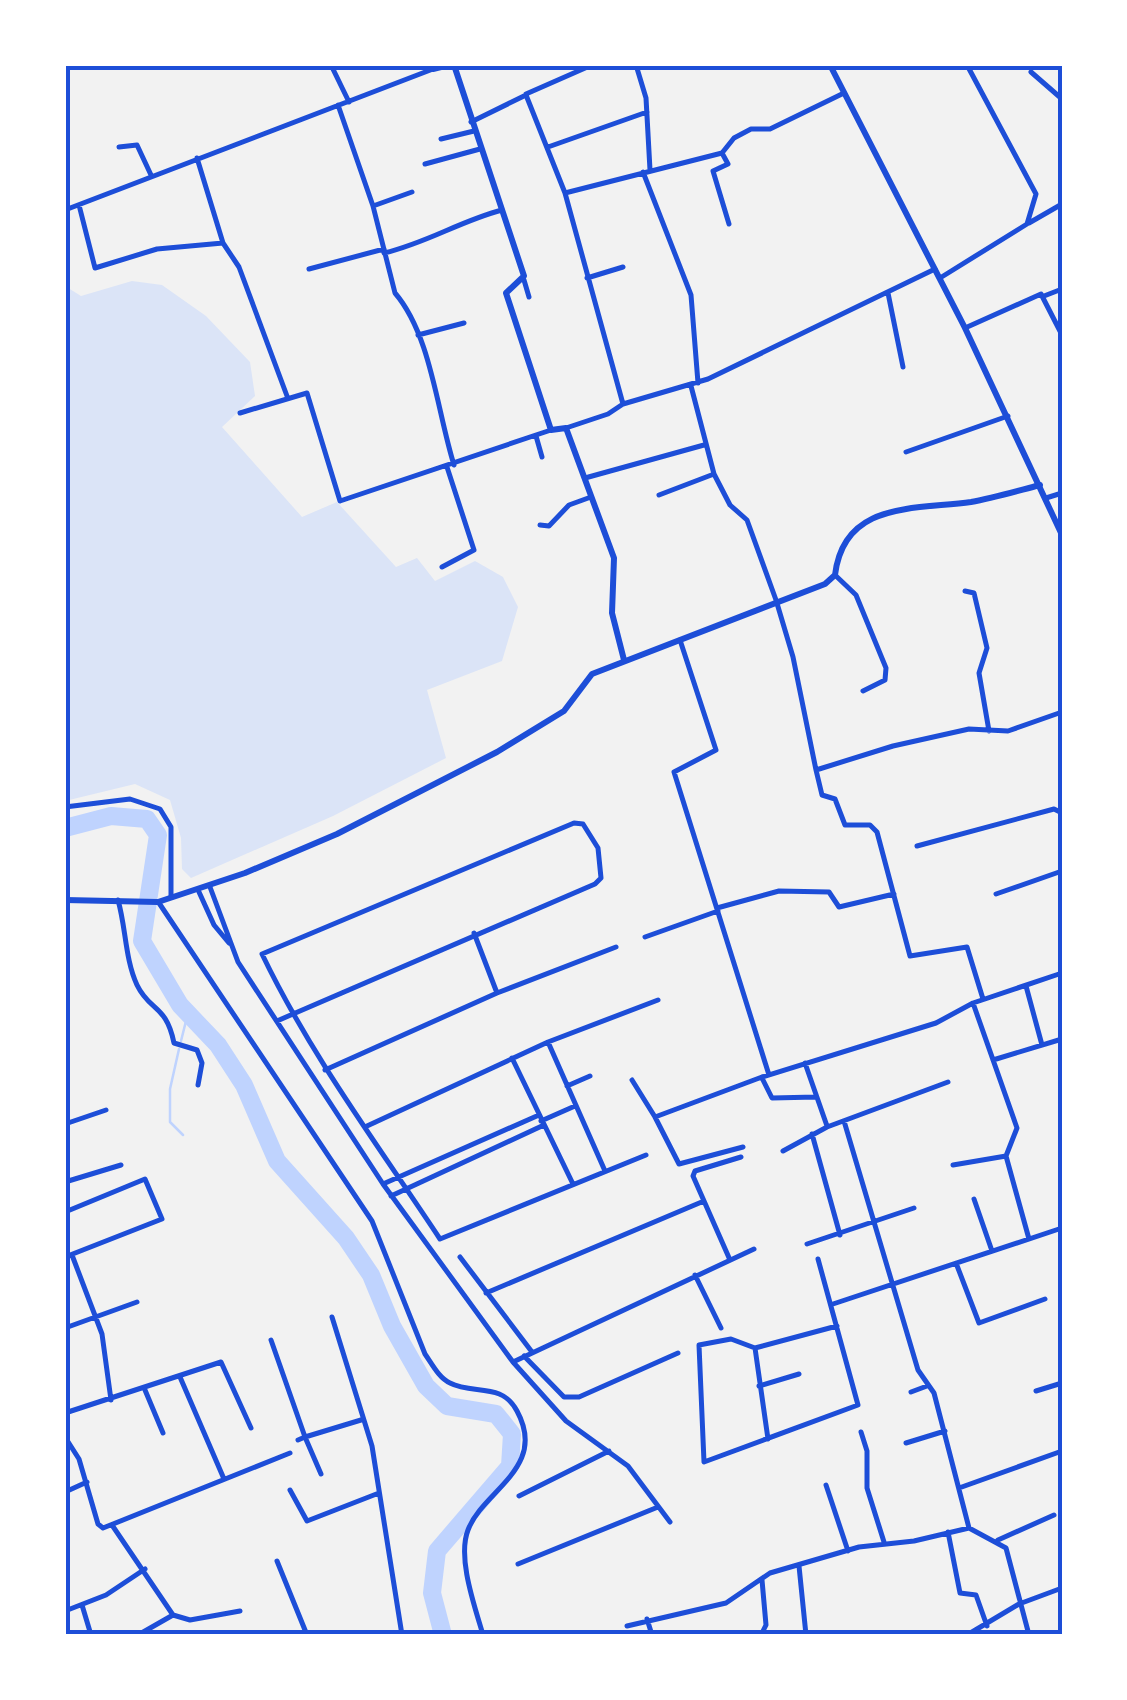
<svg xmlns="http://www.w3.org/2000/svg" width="1127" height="1700" font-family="'Nunito Sans',sans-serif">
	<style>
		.green { fill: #dbe4f7 }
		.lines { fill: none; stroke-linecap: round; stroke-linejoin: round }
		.stream { stroke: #bfd3fe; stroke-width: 2.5 }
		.river { stroke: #bfd3fe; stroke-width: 18 }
		.minor { stroke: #1d4ed8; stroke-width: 5 }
		.tertiary { stroke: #1d4ed8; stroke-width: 6 }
		.secondary { stroke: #1d4ed8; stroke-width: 6 }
		.neatline { fill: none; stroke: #1d4ed8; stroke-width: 4 }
	</style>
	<rect width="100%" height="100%" fill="#f2f2f2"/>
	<path class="green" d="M 132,281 L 162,285 L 206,316 L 250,362 L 255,396 L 222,427 L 302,517 L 337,502 L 396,567 L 417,558 L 435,581 L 475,561 L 503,577 L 518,607 L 502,661 L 427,690 L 446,758 L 333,816 L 191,878 L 182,869 L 181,838 L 170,800 L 135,784 L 65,801 L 65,286 L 81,296 Z"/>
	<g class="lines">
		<path class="stream" d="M 181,1041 L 188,1013
			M 179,1049 L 170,1089 L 170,1122 L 183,1135"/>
		<path class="river" d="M 65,828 L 111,816 L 147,819 L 158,835 L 142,941 L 180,1005 L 218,1045 L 244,1085 L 277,1161 L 346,1238 L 371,1275 L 392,1326 L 426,1386 L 447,1406 L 496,1414 L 512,1434 L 510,1466 L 437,1551 L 432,1593 L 443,1635"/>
		<path class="minor" d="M 331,65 L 349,102
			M 636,65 L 646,98 L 650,170
			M 1031,72 L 1062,99
			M 526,94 L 592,65
			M 338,105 L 373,206 L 395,293 C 431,335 437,411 454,465
			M 471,122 L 526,95 L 565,193 L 623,404
			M 441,139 L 474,131
			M 119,147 L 137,145 L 151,175
			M 548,147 L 647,112
			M 722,153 L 728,164 L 713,171 L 729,224
			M 197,158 L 223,243 L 239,267 L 287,396
			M 425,164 L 480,149
			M 643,172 L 691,295 L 698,383
			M 565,193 L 722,153 L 734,138 L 751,129 L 770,129 L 844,93
			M 79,205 L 95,268 L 157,249 L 223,243
			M 373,206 L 412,192
			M 65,210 L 433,69
			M 1029,223 L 1062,204
			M 384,253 C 427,243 460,221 502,210
			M 309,269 L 384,249
			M 587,278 L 623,267
			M 940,278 L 1027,224 L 1036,194 L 967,65
			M 524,280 L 529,297
			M 888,293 L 903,367
			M 1044,296 L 1062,289
			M 965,328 L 1041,294 L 1062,335
			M 418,335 L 464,323
			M 691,386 L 714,474 L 730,505 L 747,520 L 776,600 L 793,657 L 816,770 L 893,746 L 969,729 L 1008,731 L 1062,712
			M 240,413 L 307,393 L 340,501 L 551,430
			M 566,428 L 608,414 L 623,404 L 708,379 L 935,269
			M 536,436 L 542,457
			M 906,452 L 1008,416
			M 585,478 L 704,445
			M 659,495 L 714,474
			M 1046,498 L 1062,493
			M 540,525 L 549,526 L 569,505 L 591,497
			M 442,567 L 474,550 L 447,467
			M 835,575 L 856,595 L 886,668 L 885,680 L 863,691
			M 965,591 L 974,593 L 987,648 L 979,673 L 989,731
			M 680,640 L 716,750 L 674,772 L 769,1075
			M 816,770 L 822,795 L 835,799 L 845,825 L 870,825 L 877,832 L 910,956 L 967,947 L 983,999
			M 65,807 L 130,799 L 160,809 L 171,827 L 171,897
			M 917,846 L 1054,809 L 1062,813
			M 210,887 L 238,962 L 383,1184 L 513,1362 L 754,1249
			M 199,892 L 214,925 L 229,943
			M 996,894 L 1062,871
			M 118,900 C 126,928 125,959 137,985 C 150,1012 166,1004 174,1043 L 197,1050 L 202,1063 L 198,1085
			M 159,903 L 372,1221 L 425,1354 C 432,1364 439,1378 450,1383 C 473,1395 502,1382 517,1411 C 548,1468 483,1490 468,1530 C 457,1558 475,1607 483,1635
			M 717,908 L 779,891 L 829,892 L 839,907 L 894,894
			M 474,933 L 497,993
			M 645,937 L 718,911
			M 1026,986 L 1042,1045
			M 973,1003 L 1017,1128 L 1006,1156 L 1029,1239
			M 277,1021 L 293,1014 L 595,884 L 601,878 L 598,848 L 583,824 L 574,823 L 262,954 C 311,1056 378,1145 440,1239 L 646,1155
			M 548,1042 L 605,1171
			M 512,1058 L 573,1184
			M 993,1060 L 1062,1039
			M 805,1063 L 827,1126
			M 325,1070 L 497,993 L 616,947
			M 762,1078 L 772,1098 L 816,1097
			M 632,1080 L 655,1117 L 762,1077 L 936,1023 L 973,1003 L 1062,973
			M 567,1086 L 590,1076
			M 655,1117 L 679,1164 L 743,1147
			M 541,1121 L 575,1106
			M 844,1121 L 918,1370 L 934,1393 L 969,1528 L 1006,1548 L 1029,1635
			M 65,1124 L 106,1110
			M 367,1126 L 548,1042 L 658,1000
			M 812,1134 L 840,1235
			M 783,1151 L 827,1127 L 948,1082
			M 953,1165 L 1006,1156
			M 65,1182 L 121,1165
			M 383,1184 L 539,1115
			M 391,1196 L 544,1125
			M 974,1199 L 992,1251
			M 65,1212 L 145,1179 L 162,1219 L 65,1257
			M 807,1244 L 914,1208
			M 72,1255 L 102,1334 L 111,1400
			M 460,1257 L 532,1352
			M 818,1259 L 858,1405 L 704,1462 L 699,1345 L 731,1339 L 755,1348 L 837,1326
			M 730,1260 L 693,1176 L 695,1171 L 741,1157
			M 956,1263 L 979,1323 L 1045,1299
			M 695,1275 L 721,1328
			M 486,1293 L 704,1201
			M 833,1304 L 1062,1228
			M 332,1317 L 372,1446 L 402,1635
			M 65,1328 L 137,1302
			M 271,1340 L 305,1437 L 361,1420
			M 755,1348 L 768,1439
			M 524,1356 L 564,1397 L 579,1397 L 678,1353
			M 513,1362 L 566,1421 L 628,1466 L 670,1522
			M 180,1377 L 224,1479
			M 759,1386 L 799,1374
			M 145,1390 L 163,1433
			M 1036,1391 L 1062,1383
			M 911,1392 L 927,1386
			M 65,1413 L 221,1362 L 251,1428
			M 861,1432 L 867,1451 L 867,1488 L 884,1542
			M 65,1437 L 79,1459 L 98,1524 L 103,1528 L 290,1453
			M 298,1440 L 305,1437 L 321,1474
			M 906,1443 L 945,1431
			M 826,1485 L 848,1551
			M 959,1488 L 1062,1451
			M 290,1490 L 307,1521 L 379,1493
			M 65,1492 L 87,1482
			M 519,1496 L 609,1451
			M 112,1525 L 173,1615
			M 948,1532 L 960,1593 L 976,1595 L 987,1626
			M 998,1540 L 1054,1515
			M 277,1561 L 307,1635
			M 518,1564 L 658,1507
			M 799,1566 L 806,1635
			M 82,1605 L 91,1635
			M 65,1611 L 106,1595 L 145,1569
			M 173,1615 L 190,1620 L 240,1611
			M 647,1619 L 652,1635
			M 627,1626 L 726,1603 L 770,1573 L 859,1547 L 914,1541 L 969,1528
			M 138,1635 L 173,1615
			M 761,1635 L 766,1625 L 762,1580
			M 967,1635 L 1019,1604 L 1062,1588"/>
		<path class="tertiary" d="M 430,65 L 433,69 L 449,65
			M 454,65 L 524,276 L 506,293 L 551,430 L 566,428 L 614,558 L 612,613 L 624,660
			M 65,900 L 158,902 L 245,873 L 337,834 L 497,752 L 564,711 L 592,674 L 825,584 L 835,575 C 844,501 914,510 971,502 C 994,498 1017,491 1040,485"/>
		<path class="secondary" d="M 830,65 L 965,328 L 1062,535"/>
	</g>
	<rect width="1127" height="1700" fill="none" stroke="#ffffff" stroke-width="135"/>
	<rect x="68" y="68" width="992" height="1564" class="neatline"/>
</svg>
